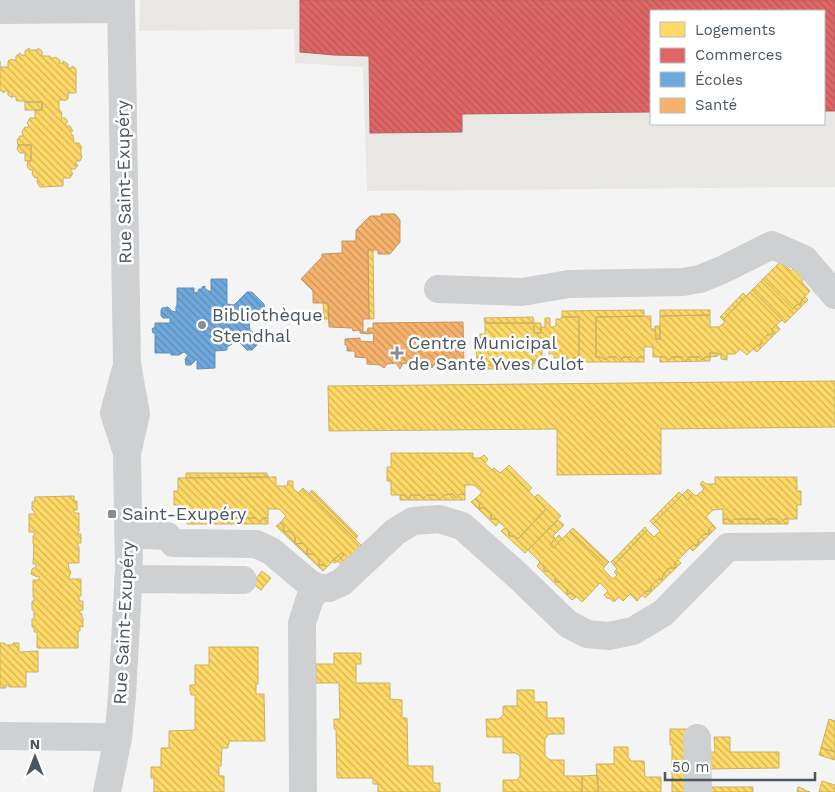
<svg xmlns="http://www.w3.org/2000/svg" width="835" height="792" font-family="'Work Sans',sans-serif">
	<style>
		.commercial { fill: #e8e7e3; fill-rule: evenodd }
		.homes { fill: url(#homes-back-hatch); stroke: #c9b264 }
		.shops { fill: url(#shops-back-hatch); stroke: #b36164 }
		.schools { fill: url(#schools-back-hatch); stroke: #648fb7 }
		.health { fill: url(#health-back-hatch); stroke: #c29668 }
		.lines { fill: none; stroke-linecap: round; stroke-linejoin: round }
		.minor { stroke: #ced0d2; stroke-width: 28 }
		.poi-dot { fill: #868d94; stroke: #fff; stroke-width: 2 }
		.labels { text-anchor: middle; stroke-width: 5; stroke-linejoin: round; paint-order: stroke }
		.street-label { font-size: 18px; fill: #4a5661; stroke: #fff }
		.poi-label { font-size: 18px; fill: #4a5661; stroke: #fff; text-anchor: start }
	</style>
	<defs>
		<pattern id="homes-back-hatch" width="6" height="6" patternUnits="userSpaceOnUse" patternTransform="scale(1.25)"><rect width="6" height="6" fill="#ffd966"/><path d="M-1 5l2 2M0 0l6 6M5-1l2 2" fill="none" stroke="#d0b357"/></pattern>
		<pattern id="shops-back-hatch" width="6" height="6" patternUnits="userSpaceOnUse" patternTransform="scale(1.25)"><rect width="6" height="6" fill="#e06666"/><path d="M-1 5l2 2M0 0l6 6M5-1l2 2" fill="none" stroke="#b85757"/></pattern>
		<pattern id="schools-back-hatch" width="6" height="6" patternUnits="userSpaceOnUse" patternTransform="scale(1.25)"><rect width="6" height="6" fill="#6fa8dc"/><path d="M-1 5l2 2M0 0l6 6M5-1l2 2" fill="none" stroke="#5d8cb6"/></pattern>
		<pattern id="health-back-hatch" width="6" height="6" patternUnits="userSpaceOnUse" patternTransform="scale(1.25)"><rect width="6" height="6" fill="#f6b26b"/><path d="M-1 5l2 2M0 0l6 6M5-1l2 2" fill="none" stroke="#c9945b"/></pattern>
	</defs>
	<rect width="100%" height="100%" fill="#f4f4f4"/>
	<path class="commercial" d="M 140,0 L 835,0 L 835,187 L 367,191 L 363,67 L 295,63 L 294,29 L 139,31 ZM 651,11 L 824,11 L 824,124 L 651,124 Z"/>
	<path class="homes" d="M 29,48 L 30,50 L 38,50 L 38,48 L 42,51 L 42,56 L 50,56 L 50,58 L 54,58 L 55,57 L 60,60 L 59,63 L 63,63 L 63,61 L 68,64 L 68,68 L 72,68 L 72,66 L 76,69 L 76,93 L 68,93 L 68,99 L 64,101 L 64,100 L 59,100 L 59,109 L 62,113 L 61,118 L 65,118 L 68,122 L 66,122 L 66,126 L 70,126 L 73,131 L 71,131 L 71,135 L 73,135 L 74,143 L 79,143 L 82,148 L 81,148 L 81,156 L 82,156 L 80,161 L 76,161 L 76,164 L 78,165 L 75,169 L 71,169 L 71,173 L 73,173 L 70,178 L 63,178 L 63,186 L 40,187 L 37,182 L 38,178 L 35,178 L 32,174 L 33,170 L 30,170 L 27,166 L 28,161 L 31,161 L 31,145 L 18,145 L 17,140 L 20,136 L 23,136 L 22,132 L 25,127 L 29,127 L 28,124 L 27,123 L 30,118 L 35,118 L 35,110 L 42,110 L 42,102 L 25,102 L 25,101 L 17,101 L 16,100 L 16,97 L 12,96 L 12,98 L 8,95 L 8,91 L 4,91 L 4,93 L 0,90 L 0,61 L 0,67 L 8,67 L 8,61 L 12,59 L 13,60 L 16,60 L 16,56 L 20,53 L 21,55 L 25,55 L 25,51 Z
		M 25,102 L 42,102 L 42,110 L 25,110 Z
		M 18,145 L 31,145 L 31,161 L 25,161 L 25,153 L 20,153 L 17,149 Z
		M 368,250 L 373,250 L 374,319 L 369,319 Z
		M 781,261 L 791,271 L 794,268 L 804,279 L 801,281 L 810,291 L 801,301 L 801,304 L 796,305 L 793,309 L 763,279 Z
		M 763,279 L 793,309 L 796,305 L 801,304 L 801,301 L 805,297 L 808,300 L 785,323 L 752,290 Z
		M 752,290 L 782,320 L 772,329 L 773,334 L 767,335 L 761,341 L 761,345 L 757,345 L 747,355 L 740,349 L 735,354 L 727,354 L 727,360 L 721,359 L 721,355 L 718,354 L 718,353 L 710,353 L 710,357 L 706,357 L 702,360 L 699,357 L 689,357 L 686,361 L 682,357 L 673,357 L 669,360 L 666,357 L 653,357 L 653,347 L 644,347 L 644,357 L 639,357 L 635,361 L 631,357 L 623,357 L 620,361 L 616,357 L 608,357 L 605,360 L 601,357 L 596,357 L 596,317 L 651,316 L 651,329 L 655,329 L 656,339 L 660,339 L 660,316 L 710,315 L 710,327 L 719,327 L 725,322 L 723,320 Z
		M 743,293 L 746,296 L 723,320 L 720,317 Z
		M 323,303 L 328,303 L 328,319 L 324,319 Z
		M 644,310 L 644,316 L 596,317 L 596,357 L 601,357 L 605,360 L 608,357 L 616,357 L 620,361 L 623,357 L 631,357 L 635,361 L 639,357 L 644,357 L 644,362 L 562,362 L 562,358 L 567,358 L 571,361 L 573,358 L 579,357 L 579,317 L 562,317 L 562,311 Z
		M 660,310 L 710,310 L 710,315 L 660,316 Z
		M 533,317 L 534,323 L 485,323 L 484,318 Z
		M 562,317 L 579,317 L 579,357 L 573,358 L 571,361 L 567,358 L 554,358 L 554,354 L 549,354 L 549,349 L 542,349 L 542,360 L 533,360 L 533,364 L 529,364 L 526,368 L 522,364 L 514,364 L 511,368 L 506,364 L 497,365 L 494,368 L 490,365 L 477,365 L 476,337 L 480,337 L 480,346 L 485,347 L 485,323 L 534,323 L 534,333 L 541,333 L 541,327 L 545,327 L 545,318 L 550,318 L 550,327 L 553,327 L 556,326 L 556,319 L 561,319 Z
		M 534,323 L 541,323 L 541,333 L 534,333 Z
		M 776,325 L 780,329 L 757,352 L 753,349 L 757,345 L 761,345 L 761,341 L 767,335 L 773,334 L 772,329 Z
		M 655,326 L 660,326 L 660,339 L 656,339 Z
		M 480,334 L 484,334 L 485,347 L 480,346 Z
		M 710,353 L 718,353 L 718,356 L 710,357 Z
		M 660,357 L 666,357 L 669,360 L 673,357 L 682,357 L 686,361 L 689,357 L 699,357 L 702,360 L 706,357 L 710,357 L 710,361 L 660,362 Z
		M 533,360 L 542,360 L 542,364 L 533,364 Z
		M 506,364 L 511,368 L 514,364 L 522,364 L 526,368 L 529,364 L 533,364 L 533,369 L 486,369 L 486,365 L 490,365 L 494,368 L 497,365 Z
		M 835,381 L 835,427 L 661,429 L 661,474 L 557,475 L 557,429 L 329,431 L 328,386 Z
		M 391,453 L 473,453 L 473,458 L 480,458 L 484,455 L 488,459 L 485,463 L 492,470 L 494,468 L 500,473 L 506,468 L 546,509 L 518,539 L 514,536 L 509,536 L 509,531 L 496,519 L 491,519 L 491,514 L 484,508 L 479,508 L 480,503 L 475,499 L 482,492 L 474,485 L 465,485 L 465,495 L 460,494 L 456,498 L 453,494 L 444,495 L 440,499 L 436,495 L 427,495 L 424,498 L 420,495 L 411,495 L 408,499 L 404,495 L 391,495 L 391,481 L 387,481 L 387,467 L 391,467 Z
		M 509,465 L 532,488 L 529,491 L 506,468 Z
		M 186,473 L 267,473 L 268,477 L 186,478 Z
		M 276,477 L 276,486 L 287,486 L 288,481 L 293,481 L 293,488 L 298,493 L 303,488 L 361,545 L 352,554 L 344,567 L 338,561 L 344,555 L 341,553 L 327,567 L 324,565 L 319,565 L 319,560 L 313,554 L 307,554 L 307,548 L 302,543 L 295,544 L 295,537 L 289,531 L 284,532 L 284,526 L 280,523 L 286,516 L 279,509 L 268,509 L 268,518 L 263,518 L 260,522 L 256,518 L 247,518 L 243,522 L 240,518 L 231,518 L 228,523 L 223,518 L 215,518 L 212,522 L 208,518 L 199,518 L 195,523 L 191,519 L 178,519 L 178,505 L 174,505 L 174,491 L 178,491 L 178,478 Z
		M 715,477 L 797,477 L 797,491 L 801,491 L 801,505 L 797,505 L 797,519 L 784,519 L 780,523 L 777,519 L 767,519 L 764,523 L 760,519 L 734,519 L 731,523 L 728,519 L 723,519 L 723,509 L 713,510 L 706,517 L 713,525 L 709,529 L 709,534 L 704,534 L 698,540 L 698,545 L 693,545 L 675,563 L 675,568 L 669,568 L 663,575 L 662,580 L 658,579 L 651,586 L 651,591 L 646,591 L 637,601 L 630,594 L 623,601 L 619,597 L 614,602 L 609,598 L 608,599 L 604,595 L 608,591 L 600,583 L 582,602 L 572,593 L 567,594 L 567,589 L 560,582 L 555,582 L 555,577 L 549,571 L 544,571 L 544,566 L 528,550 L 558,520 L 564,525 L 553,536 L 555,538 L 550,545 L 553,548 L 570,531 L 606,565 L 603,569 L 613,579 L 617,575 L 614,572 L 617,569 L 614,565 L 647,530 L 654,537 L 660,531 L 653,524 L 682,495 L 688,500 L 693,494 L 696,496 L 704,489 L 700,484 L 703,481 L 706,484 L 715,484 Z
		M 688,489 L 693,494 L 688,500 L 682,495 Z
		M 312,490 L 358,536 L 355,539 L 309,494 Z
		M 679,492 L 682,495 L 653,524 L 650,521 Z
		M 453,494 L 456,498 L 460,494 L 465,495 L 465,500 L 400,500 L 400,495 L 404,495 L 408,499 L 411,495 L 420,495 L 424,498 L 427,495 L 436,495 L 440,499 L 444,495 Z
		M 538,494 L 561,516 L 525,553 L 501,531 L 505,528 L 509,531 L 509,536 L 514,536 L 518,539 L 546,509 L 535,497 Z
		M 74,496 L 74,501 L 77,501 L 77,510 L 74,510 L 74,513 L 79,513 L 79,531 L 78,531 L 78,534 L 81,534 L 81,543 L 78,543 L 78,547 L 79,547 L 79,563 L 68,563 L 69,569 L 71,572 L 69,577 L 69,579 L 81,579 L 81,596 L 79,596 L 79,601 L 83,601 L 83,610 L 80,610 L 80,614 L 82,614 L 82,618 L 83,618 L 83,627 L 80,626 L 80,631 L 78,631 L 78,648 L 37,648 L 37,632 L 34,632 L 34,627 L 32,627 L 32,619 L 34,619 L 34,610 L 32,610 L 32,601 L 34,601 L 34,597 L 33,597 L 33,580 L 39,580 L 39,576 L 37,577 L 31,574 L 32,569 L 36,567 L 36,564 L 33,564 L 34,544 L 33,544 L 33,536 L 35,535 L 34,532 L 29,532 L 29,514 L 35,514 L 34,511 L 32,510 L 32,502 L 34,502 L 35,497 Z
		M 475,499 L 480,503 L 479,508 L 484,508 L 491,514 L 491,519 L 496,519 L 499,522 L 496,526 L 471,502 Z
		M 199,518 L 208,518 L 212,522 L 215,518 L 223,518 L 228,523 L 231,518 L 240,518 L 243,522 L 247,518 L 256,518 L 260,522 L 263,518 L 268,518 L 268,524 L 187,524 L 187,519 L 191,519 L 195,523 Z
		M 723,519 L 728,519 L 731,523 L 734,519 L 760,519 L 764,523 L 767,519 L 777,519 L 780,523 L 784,519 L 788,519 L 788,524 L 723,524 Z
		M 280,523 L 284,526 L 284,532 L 289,531 L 295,537 L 295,544 L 302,543 L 307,548 L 307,554 L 313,554 L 319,560 L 319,565 L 324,565 L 327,567 L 323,571 L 276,526 Z
		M 713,525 L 716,528 L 693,551 L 690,548 L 693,545 L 698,545 L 698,540 L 704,534 L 709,534 L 709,529 Z
		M 645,527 L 647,530 L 614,565 L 611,562 Z
		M 573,528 L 609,562 L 606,565 L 570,531 Z
		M 559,535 L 562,539 L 553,548 L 550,545 Z
		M 341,553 L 344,555 L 338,561 L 335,563 L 332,561 Z
		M 678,560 L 681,563 L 645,598 L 642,595 L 646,591 L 651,591 L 651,586 L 658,579 L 662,580 L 663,575 L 669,568 L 675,568 L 675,563 Z
		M 540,562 L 544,566 L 544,571 L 549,571 L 555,577 L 555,582 L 560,582 L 567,589 L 567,594 L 572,593 L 576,597 L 572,600 L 537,566 Z
		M 262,571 L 271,578 L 261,590 L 252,583 Z
		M 0,643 L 5,643 L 5,645 L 13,645 L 13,643 L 19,643 L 19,652 L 38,651 L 38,672 L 26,672 L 26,687 L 9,687 L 9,685 L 6,685 L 6,688 L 0,688 Z
		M 209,647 L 258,647 L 258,684 L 256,684 L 256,694 L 264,694 L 265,741 L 229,741 L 228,748 L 222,748 L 221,766 L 219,766 L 219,776 L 224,776 L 224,792 L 154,792 L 154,778 L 151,778 L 151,767 L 161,767 L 161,748 L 169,748 L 169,731 L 195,730 L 195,695 L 191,695 L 190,691 L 190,685 L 195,685 L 195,665 L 209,665 Z
		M 334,653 L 361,653 L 361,664 L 356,664 L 356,683 L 390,683 L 390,699 L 402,700 L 402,718 L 407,718 L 408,766 L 433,766 L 433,783 L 440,783 L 440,792 L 378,792 L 378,784 L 373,784 L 373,778 L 337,778 L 336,729 L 334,729 L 334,719 L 340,719 L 339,683 L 316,683 L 316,664 L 334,664 Z
		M 517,690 L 534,690 L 534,702 L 547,702 L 547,718 L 564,718 L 564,734 L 549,734 L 545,739 L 545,756 L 550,760 L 564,760 L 564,776 L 582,776 L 582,792 L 503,792 L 503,780 L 517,780 L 520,776 L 520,756 L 516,753 L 503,753 L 503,737 L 487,737 L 486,719 L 499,719 L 503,715 L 503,706 L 517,706 Z
		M 829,719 L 835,721 L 835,752 L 821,748 Z
		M 670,729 L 688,729 L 689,792 L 672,792 L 672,745 L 670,745 Z
		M 714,737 L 730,737 L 730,752 L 779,752 L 779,768 L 708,769 L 708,752 L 715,752 Z
		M 614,747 L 628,747 L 628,757 L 631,761 L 644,761 L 645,777 L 661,777 L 661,792 L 598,792 L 596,764 L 614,764 Z
		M 821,748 L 835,752 L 835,760 L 819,755 Z
		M 598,775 L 598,792 L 582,792 L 582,776 Z
		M 822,781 L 835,785 L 835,792 L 819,792 Z
		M 708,787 L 753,787 L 753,792 L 708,792 Z
		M 798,787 L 804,789 L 804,790 L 810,792 L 797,792 Z"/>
	<path class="shops" d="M 300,0 L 835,0 L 835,111 L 824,111 L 824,11 L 651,11 L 651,112 L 462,114 L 462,132 L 370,133 L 369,56 L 334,55 L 300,52 Z"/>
	<path class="schools" d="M 211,279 L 227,279 L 227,304 L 234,305 L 247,292 L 252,292 L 264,304 L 265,309 L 253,322 L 249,322 L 250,330 L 259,337 L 259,343 L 252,350 L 247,350 L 240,343 L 240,340 L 232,341 L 232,344 L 227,347 L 227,350 L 215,351 L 215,368 L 197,369 L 197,359 L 191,365 L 186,365 L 185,359 L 188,355 L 184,352 L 179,355 L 171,355 L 171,353 L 155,353 L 155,333 L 153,333 L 152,329 L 155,327 L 155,323 L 170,323 L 170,318 L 163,318 L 161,316 L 161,310 L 162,308 L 168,307 L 172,311 L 176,312 L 176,307 L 177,305 L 177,288 L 194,288 L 194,293 L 198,292 L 199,289 L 202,289 L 202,287 L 205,286 L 205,289 L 211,292 Z"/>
	<path class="health" d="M 381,214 L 395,214 L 400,220 L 400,242 L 390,254 L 378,254 L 378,250 L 368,250 L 369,319 L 363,319 L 363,332 L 367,332 L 368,328 L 373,328 L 373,323 L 463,322 L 464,365 L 452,364 L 448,368 L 444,364 L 435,364 L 432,368 L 428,363 L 418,363 L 417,367 L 412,365 L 403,363 L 400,369 L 396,363 L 387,364 L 384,368 L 380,365 L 367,364 L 367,358 L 355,357 L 355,351 L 347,351 L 347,345 L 345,345 L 345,339 L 360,338 L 360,341 L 374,342 L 373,333 L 368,334 L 360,333 L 360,330 L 353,331 L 352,328 L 329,327 L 328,303 L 313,303 L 313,291 L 301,279 L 322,257 L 322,254 L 342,253 L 342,241 L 356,241 L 356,230 L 370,216 L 381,216 Z"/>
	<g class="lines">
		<path class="minor" d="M 0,10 L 121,9
			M 438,289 L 522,292 L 569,284 L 683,282 L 700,279 L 722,270 L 772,245 L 804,259 L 835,295
			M 125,372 L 114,413 L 127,453
			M 128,534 L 167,536 L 173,543 L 256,544 L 271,551 L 309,583 L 319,588 L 329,588 L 342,582 L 395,532 L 413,521 L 439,519 L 462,526 L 516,574 L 568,624 L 587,634 L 609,636 L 633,631 L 663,613 L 728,547 L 835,546
			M 128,579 L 243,580
			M 0,736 L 98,737 L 118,738
			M 697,738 L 698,792
			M 107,792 L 118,738 L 122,696 L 129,570 L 127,454 L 136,414 L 127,364 L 121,0
			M 303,792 L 302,623 L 310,598 L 319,588"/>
	</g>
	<g class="poi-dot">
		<circle cx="202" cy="325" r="5"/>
		<path d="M394.5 345.5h5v5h5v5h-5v5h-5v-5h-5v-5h5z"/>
		<rect x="107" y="509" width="10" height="10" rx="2.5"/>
	</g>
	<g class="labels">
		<g class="street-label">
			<text transform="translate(124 182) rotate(-91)" y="6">Rue Saint-Exupéry</text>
			<text transform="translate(124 623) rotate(-87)" y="6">Rue Saint-Exupéry</text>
		</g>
		<g class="poi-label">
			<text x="212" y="321">Bibliothèque<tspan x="212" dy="21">Stendhal</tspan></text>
			<text x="408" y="349">Centre Municipal<tspan x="408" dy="21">de Santé Yves Culot</tspan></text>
			<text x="122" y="520">Saint-Exupéry</text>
		</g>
	</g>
	<rect x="650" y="10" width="175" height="115" fill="#ffffff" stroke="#b7bbc0"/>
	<rect x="660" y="22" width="25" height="15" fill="#ffd966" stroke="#b7bbc0"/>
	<text x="695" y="35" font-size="15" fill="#4a5661">Logements</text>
	<rect x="660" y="48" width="25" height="15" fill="#e06666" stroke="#b7bbc0"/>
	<text x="695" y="60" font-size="15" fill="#4a5661">Commerces</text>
	<rect x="660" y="72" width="25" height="15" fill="#6fa8dc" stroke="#b7bbc0"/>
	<text x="695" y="85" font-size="15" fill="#4a5661">Écoles</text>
	<rect x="660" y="98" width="25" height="15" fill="#f6b26b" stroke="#b7bbc0"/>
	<text x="695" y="110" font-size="15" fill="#4a5661">Santé</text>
	<g transform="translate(35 757)" stroke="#ffffff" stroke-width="4" paint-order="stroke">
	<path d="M0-4L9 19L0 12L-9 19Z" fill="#4a5661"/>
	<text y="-8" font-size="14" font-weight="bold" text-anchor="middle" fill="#4a5661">N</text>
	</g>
	<path d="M665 772v8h150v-8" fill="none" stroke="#4a5661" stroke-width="2.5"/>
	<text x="672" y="772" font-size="15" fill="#4a5661" stroke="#ffffff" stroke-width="4" paint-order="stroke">50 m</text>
</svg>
